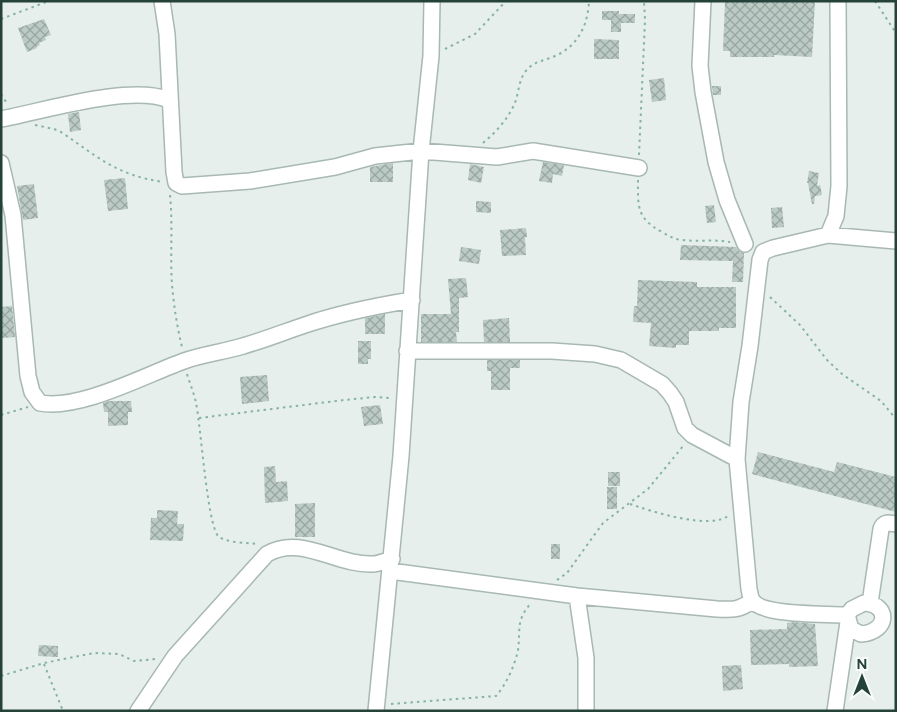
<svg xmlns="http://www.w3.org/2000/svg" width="897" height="712" font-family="Figtree,sans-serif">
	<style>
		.building { fill: url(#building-cross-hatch) }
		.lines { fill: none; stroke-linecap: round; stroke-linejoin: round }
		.minor-casing { stroke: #a8b8b2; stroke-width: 18 }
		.path { stroke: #86b3a5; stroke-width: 2; stroke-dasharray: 2.5 4; stroke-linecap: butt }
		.minor { stroke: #fff; stroke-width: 15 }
	</style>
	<defs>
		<pattern id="building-cross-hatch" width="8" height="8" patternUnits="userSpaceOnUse" patternTransform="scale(1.25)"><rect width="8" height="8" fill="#bbcac4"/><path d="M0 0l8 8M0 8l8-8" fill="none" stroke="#98a6a0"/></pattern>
	</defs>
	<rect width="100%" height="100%" fill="#e6efeb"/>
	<path class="building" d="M 725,1 L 815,1 L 812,57 L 774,55 L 774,57 L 730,57 L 730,51 L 723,51 Z
		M 602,11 L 619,11 L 619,14 L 635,14 L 635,23 L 621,23 L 621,32 L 611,32 L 611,20 L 602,20 Z
		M 44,19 L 51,35 L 45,37 L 46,40 L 39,43 L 40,45 L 36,47 L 37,48 L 27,52 L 18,28 Z
		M 594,39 L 619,40 L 619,59 L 594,59 Z
		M 664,78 L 666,100 L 652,102 L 649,80 Z
		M 712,86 L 721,86 L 721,95 L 713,95 Z
		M 79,112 L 81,130 L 70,132 L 68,114 Z
		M 543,162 L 564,165 L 562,176 L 553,174 L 552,183 L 539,181 Z
		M 393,163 L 393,182 L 370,182 L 370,167 Z
		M 470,164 L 484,167 L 481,183 L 468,180 Z
		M 809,171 L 819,173 L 817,186 L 820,185 L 822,195 L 815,196 L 814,204 L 812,204 L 808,183 L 807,183 Z
		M 125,178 L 128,209 L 108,211 L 104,180 Z
		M 34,184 L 38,218 L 23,220 L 17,186 Z
		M 476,201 L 491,202 L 491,213 L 476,212 Z
		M 714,205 L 716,222 L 707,223 L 705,206 Z
		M 782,207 L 784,227 L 772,228 L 771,208 Z
		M 526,228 L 527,237 L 525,237 L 526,255 L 502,256 L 500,230 Z
		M 681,245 L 736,247 L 739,251 L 744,253 L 743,282 L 732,282 L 733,261 L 680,260 Z
		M 461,247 L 481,250 L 479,264 L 459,261 Z
		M 466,278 L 468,297 L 459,298 L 459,332 L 456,332 L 457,342 L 421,342 L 421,314 L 451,314 L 448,279 Z
		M 638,280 L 697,282 L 697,287 L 736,287 L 736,328 L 719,328 L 719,331 L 689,331 L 689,345 L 676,345 L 676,348 L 649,346 L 651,323 L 633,322 L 634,306 L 637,306 Z
		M 12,306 L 15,337 L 1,338 L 1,307 Z
		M 385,314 L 385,334 L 365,334 L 365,318 Z
		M 509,318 L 510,342 L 484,342 L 483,320 Z
		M 358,341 L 371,341 L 371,359 L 368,359 L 368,364 L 358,364 Z
		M 487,360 L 520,360 L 520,368 L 510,368 L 510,390 L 491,390 L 491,371 L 487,371 Z
		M 267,375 L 269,401 L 242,404 L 240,377 Z
		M 109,401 L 131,401 L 132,412 L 128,412 L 128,425 L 108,426 L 108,412 L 104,412 L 103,403 Z
		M 380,405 L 383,424 L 364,426 L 361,407 Z
		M 758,452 L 834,472 L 837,462 L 896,477 L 896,512 L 752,474 Z
		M 275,466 L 276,482 L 287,481 L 288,501 L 265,503 L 264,467 Z
		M 608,472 L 620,472 L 620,486 L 608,486 Z
		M 607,487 L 617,487 L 617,509 L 607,509 Z
		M 315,503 L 315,537 L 295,537 L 295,504 Z
		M 157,510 L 178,511 L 177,524 L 184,524 L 183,541 L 150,540 L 151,518 L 157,518 Z
		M 551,544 L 560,544 L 560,559 L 551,559 Z
		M 794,622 L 815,624 L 818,666 L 789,667 L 789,664 L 751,665 L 750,630 L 787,629 L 787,623 Z
		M 39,645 L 58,646 L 58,657 L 38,656 Z
		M 741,665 L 743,689 L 723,691 L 722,666 Z"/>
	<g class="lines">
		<g class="minor-casing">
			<path id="minor" d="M 162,1 L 167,34 L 174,172 L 176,183 L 182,186 L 250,181 L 335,167 L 375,156 L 421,151 L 497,157 L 533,151 L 639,168
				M 703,1 L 700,66 L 703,92 L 716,162 L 727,200 L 745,244
				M 838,1 L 839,186 L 836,216 L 828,235 L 773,248 L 763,252 L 760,260 L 750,346 L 741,402 L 737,459 L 749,589 C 750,592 750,597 752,600 C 761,616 828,614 847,615
				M 1,119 C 44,111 130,84 169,100
				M 1,163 L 13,215 L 28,376 L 32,392 L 40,403 C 81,410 145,375 184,361 C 203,354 224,352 243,346 C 264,340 284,332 305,325 C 340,313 375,306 412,300
				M 828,235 L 896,241
				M 407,351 L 552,351 L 595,354 L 621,360 L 662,384 L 670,393 L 676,402 L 685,428 L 692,435 L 737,459
				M 390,571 L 577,596 L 717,609 C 733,610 739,610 752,601
				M 577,596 L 586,658 L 586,711
				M 864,603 C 890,604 889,632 861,634 L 851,629 L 847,615 L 852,609 Z
				M 870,603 L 881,529 C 884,521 889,523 896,524
				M 138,711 L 175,656 L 267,554 C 301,534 337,566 373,564 C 379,564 385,561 392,559
				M 376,711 L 401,456 L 421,151 L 431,56 L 432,1
				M 835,711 L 848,622"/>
		</g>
		<path class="path" d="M 875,1 L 896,33
			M 1,19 L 49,1
			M 445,49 L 475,34 L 506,1
			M 1,94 L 8,105
			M 35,125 L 54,129 L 61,132 C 98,157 116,175 163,182
			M 483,143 C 496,132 507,120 514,105 C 519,94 518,82 525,72 C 533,61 544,61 555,56 C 578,46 588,25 589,1
			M 639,155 L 645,20 L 644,1
			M 638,180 C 638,206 636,218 662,232 C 669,236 675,240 683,240 C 699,242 714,239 730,242
			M 170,195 C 173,225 170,255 172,285 C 174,306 177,327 182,347
			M 770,297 L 800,325 L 827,360 L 842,374 L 881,401 L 896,419
			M 187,374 C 190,384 194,393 196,403 C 201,427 207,522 218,536 C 225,543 249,543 259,544
			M 1,415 L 28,407
			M 199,418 L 344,400 L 375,397 L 390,398
			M 630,504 C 650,511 712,531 729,515
			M 557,580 L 567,573 L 603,523 L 648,489 L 684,445
			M 44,664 L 63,711
			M 1,676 L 44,663 L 94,653 L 119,654 L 134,661 L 156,659
			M 391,704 L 496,696 C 506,685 515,665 518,650 C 521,629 515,622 531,603"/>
		<use href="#minor" class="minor"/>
	</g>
	<rect width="897" height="712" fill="none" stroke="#24423a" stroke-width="5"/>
	<g transform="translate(862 677)" stroke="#f7fbf9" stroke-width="4" paint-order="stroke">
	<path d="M0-4L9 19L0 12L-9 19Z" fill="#24423a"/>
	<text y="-8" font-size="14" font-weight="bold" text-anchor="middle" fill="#24423a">N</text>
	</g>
</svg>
